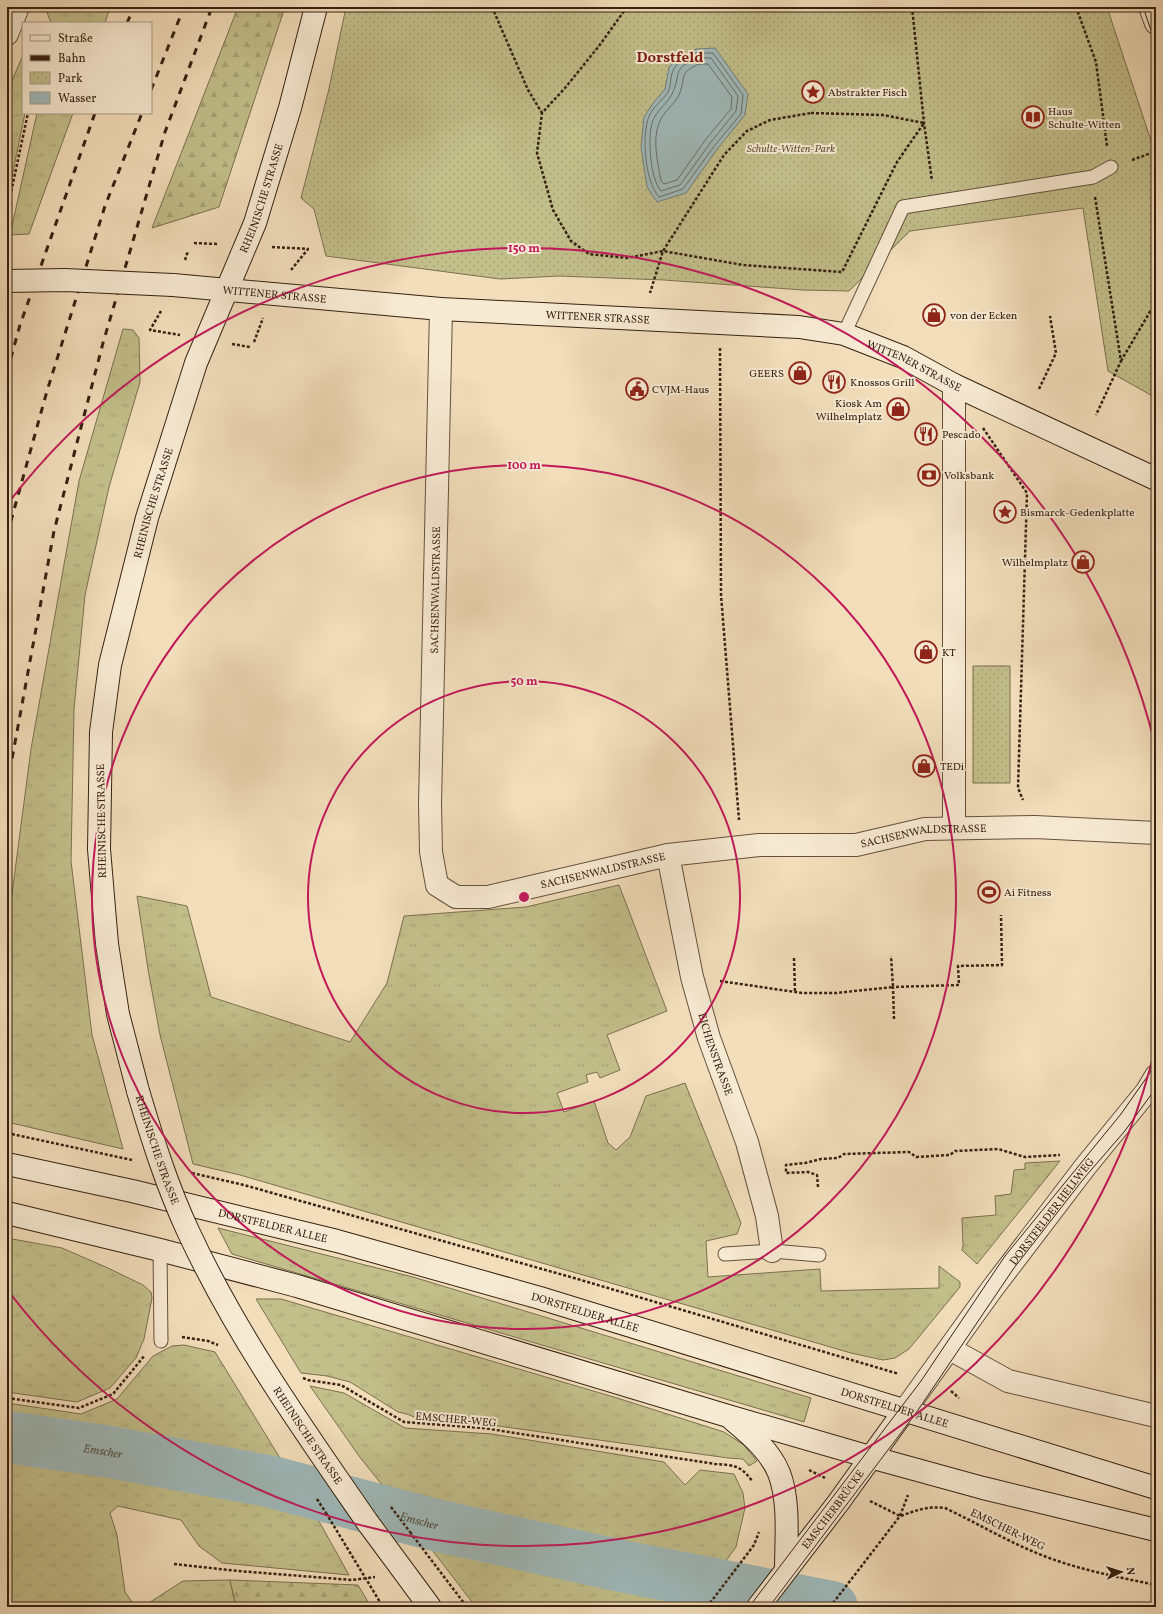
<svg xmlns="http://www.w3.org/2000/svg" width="1163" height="1614" font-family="Vollkorn,serif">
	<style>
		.grass { fill: url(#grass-tufts); stroke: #7c704e }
		.forest { fill: url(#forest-firs); stroke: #7c704e }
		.park { fill: url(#park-dots); stroke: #7c704e }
		.water { fill: #9fb9ba; stroke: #757c76 }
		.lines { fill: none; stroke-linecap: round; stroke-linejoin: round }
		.shore { stroke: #6a6d66; stroke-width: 1 }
		.river { stroke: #9fb9ba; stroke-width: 52 }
		.service-casing { stroke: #65503c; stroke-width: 15 }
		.minor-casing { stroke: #65503c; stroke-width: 24 }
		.secondary-casing { stroke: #362111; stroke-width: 24 }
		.path { stroke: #362111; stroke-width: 2.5; stroke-dasharray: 3 2; stroke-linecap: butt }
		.service { stroke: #f7ead3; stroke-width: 13 }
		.minor { stroke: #f7ead3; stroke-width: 22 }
		.secondary { stroke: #f7ead3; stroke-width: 22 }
		.tram { stroke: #362111; stroke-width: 1 }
		.rail { stroke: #362111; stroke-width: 3; stroke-dasharray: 7 7; stroke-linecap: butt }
		.secondary-bridge-casing { stroke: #362111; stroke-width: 24; stroke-linecap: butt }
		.path-bridge { stroke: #362111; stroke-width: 2.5; stroke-dasharray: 3 2; stroke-linecap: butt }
		.secondary-bridge { stroke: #f7ead3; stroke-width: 22 }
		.ring { fill: none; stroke: #c2185b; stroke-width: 2 }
		.labels { text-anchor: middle; stroke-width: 4; stroke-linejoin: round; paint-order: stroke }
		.poi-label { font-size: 11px; fill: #362111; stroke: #f7ead3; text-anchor: start }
		.park-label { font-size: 11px; font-style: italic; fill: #605036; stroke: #f7ead3 }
		.street-label { font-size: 11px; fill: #362111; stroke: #f7ead3 }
		.water-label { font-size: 12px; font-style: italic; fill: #564f44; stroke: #f7ead3 }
		.district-label { font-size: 15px; font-weight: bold; fill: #7a1f14; stroke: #f7ead3 }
		.centre { fill: #c2185b; stroke: #f7ead3; stroke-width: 2 }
		.ring-label { font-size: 12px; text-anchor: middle; font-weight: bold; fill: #c2185b; stroke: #f7ead3; stroke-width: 4; stroke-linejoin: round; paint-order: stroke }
	</style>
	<defs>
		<pattern id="grass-tufts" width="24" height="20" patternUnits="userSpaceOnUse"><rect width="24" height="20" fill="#c2bf8b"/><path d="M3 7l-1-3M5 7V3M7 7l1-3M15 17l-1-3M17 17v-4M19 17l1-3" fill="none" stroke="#a7a477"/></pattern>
		<pattern id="forest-firs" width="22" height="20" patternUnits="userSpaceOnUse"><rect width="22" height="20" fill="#c2bf8b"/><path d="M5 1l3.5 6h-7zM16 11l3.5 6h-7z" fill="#a7a477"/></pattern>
		<pattern id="park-dots" width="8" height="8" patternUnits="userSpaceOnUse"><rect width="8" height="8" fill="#c2bf8b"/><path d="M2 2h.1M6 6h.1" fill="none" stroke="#a7a477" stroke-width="1.8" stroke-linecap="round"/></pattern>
	</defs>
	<rect width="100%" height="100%" fill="#f2debb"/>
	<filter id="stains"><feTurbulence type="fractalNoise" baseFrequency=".005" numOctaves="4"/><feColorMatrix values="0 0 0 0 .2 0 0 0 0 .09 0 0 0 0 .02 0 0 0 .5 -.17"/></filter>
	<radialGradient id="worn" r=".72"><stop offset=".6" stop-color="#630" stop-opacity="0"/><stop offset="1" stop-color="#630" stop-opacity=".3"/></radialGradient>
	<path class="grass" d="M 45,7 L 110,7 L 105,23 L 51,23 Z
		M 23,55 L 23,113 L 25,113 L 7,201 L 7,92 Z
		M 37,113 L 73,113 L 29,234 L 10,235 Z
		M 123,329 L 133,330 L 139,338 L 140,382 L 109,487 L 85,595 L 74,709 L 71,861 L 92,1035 L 123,1149 L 7,1122 L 7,932 L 31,749 L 79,481 Z
		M 619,885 L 667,1011 L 607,1035 L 620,1070 L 600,1078 L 597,1072 L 586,1075 L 588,1082 L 557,1093 L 564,1112 L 594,1101 L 608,1143 L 616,1150 L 630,1137 L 646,1096 L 685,1083 L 741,1223 L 737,1234 L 706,1241 L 708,1277 L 820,1269 L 821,1291 L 939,1288 L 939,1266 L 960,1282 L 960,1287 L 909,1349 L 895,1358 L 883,1360 L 851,1353 L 240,1175 L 193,1164 L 160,1035 L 148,969 L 137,896 L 187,906 L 211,997 L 350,1042 L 387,983 L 404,916 L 526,907 Z
		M 1060,1161 L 977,1264 L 962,1250 L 963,1245 L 962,1218 L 996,1215 L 995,1196 L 1011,1194 L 1014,1170 L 1025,1169 L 1025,1163 Z
		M 218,1228 L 413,1277 L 811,1398 L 804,1422 L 232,1254 Z
		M 7,1238 L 62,1248 L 108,1268 L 143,1285 L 151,1292 L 152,1298 L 144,1339 L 136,1358 L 110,1388 L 77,1402 L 7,1392 Z
		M 256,1299 L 281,1299 L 617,1398 L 724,1432 L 744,1445 L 757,1461 L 749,1466 L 743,1459 L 728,1458 L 484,1424 L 421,1420 L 407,1414 L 398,1412 L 350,1382 L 327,1376 L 301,1373 Z
		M 184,1345 L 215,1352 L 291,1476 L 7,1432 L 7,1403 L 81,1414 L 117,1399 L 153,1356 L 172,1346 Z
		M 310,1386 L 344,1393 L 405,1428 L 492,1434 L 664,1462 L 685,1485 L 700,1470 L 734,1474 L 743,1493 L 745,1508 L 736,1547 L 717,1573 L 627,1559 L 498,1524 L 394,1500 L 359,1456 Z
		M 7,1447 L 306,1498 L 349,1575 L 222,1563 L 199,1546 L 181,1520 L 118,1506 L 110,1513 L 117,1535 L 125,1592 L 132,1602 L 144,1606 L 183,1581 L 230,1580 L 236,1607 L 7,1607 Z
		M 412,1524 L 547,1553 L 561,1562 L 703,1591 L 691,1607 L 476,1607 Z"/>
	<path class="forest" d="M 238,7 L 285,7 L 219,207 L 152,228 Z
		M 230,1580 L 358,1585 L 371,1607 L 236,1607 Z"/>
	<path class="park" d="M 346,7 L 1107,7 L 1156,156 L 1156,398 L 1108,371 L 1083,208 L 910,231 L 849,291 L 803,290 L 664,280 L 559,276 L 500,279 L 326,256 L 314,209 L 301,198 L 329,89 Z
		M 973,666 L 1010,666 L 1010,783 L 973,783 Z"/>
	<path class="water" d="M 715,48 L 748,94 L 745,115 L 718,148 L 686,193 L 657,202 L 647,187 L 641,147 L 644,117 L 654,102 L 665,89 L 669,67 L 679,57 L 696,49 Z"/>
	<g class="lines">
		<path class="shore" d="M 697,53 L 713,53 L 743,95 L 741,114 L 715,145 L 683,189 L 659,197 C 645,181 642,139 648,119 C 651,108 662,101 668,92 C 670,88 671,81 671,77 C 674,62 685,58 697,53 Z
			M 698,58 L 711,58 L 738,96 L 736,111 L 711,142 L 680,185 L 661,191 C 650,179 647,135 653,120 C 658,109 669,102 673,92 C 682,70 671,70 698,58 Z
			M 699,64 L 708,64 L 732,97 L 731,109 L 706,139 L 677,180 L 664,184 L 661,181 C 658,163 652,141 659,123 C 663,112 674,105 679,95 C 687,76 677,74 699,64 Z"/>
		<path class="river" id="s1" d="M 7,1437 L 104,1451 L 268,1481 L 435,1525 L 626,1567 L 832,1607"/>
		<g class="service-casing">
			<path id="service" d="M 844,334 L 903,207 L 1093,177 L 1111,167
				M 160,1250 L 161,1341
				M 725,1254 L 772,1251 L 819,1255"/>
		</g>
		<g class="minor-casing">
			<g id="minor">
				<path d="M 1150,7 L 1156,23"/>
				<path d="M 7,34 L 18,7"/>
				<path id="s2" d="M 441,309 L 430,804 L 431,852 L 437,885 L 456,897 L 488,897 L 668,855 L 759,845 L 856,845 L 925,829 L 1035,827 L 1156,833"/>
				<path d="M 954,385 L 954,828"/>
				<path id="s3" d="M 668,855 L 692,977 L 709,1038 L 747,1142 L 767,1216 L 772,1251"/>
				<path d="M 950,1349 L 1008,1381 L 1156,1416"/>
				<path id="s4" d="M 905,1410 L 992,1289 L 1085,1167 L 1147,1091 L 1156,1076"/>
			</g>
		</g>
		<g class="secondary-casing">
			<g id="secondary">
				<path id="s5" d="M 173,285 L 441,309 L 799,327 L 844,334 L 903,357 L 954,385 L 1156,479"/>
				<path id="s6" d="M 138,1091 L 118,1014 L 107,944 L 99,849 L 101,732 L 110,665 L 147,518 L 196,363 L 255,223 L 290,108 L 316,7"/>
				<path id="s7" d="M 7,1164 L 132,1191 L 337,1241 L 540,1298 L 1156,1488"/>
				<path d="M 7,1213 L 160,1250 L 297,1286 L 728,1416 L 870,1457 L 983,1488 L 1156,1530"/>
				<path d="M 733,1420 C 751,1435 770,1451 779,1473 C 790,1501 786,1540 786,1570"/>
				<path d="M 368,1523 L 430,1607"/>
				<path id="s8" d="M 758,1607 L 838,1503 L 905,1410"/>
			</g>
		</g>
		<path class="path" d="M 492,7 L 528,90 L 542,113
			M 627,7 L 599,46 L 565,88 L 542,113 L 537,153 L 553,210 L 571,241 L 589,254 L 627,258 L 663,251 L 650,293
			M 912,7 L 924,123 L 932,181
			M 1076,7 L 1096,62 L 1107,146
			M 811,113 L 883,115 L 924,123 L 897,162 L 842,272 L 743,265 L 663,251 L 724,155 L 747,131 L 770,120 Z
			M 1132,160 L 1154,152 L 1156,149
			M 1095,197 L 1121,361 L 1096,415
			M 7,211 L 28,113
			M 194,243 L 217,244
			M 272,247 L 309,249
			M 185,260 L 188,251
			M 291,270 L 308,249
			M 161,311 L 150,330 L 180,335
			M 254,342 L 263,318
			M 232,344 L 250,347
			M 720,348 L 721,595 L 739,820
			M 1121,361 L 1151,310 L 1156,310
			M 1039,389 L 1056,353 L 1050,316
			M 983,428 L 1027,493 L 1018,788 L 1023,800
			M 794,958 L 795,992
			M 720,981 L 802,993 L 836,993 L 893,987 L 891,956
			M 894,1019 L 893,987 L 959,985 L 958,966 L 1002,965 L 1001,915
			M 7,1133 L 132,1160
			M 192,1173 L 244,1185 L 574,1278 L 899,1374
			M 818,1187 L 817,1175 L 808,1172 L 786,1173 L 786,1165 L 805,1163 L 821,1159 L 838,1158 L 844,1154 L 909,1152 L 916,1157 L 950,1155 L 955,1151 L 998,1149 L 1025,1157 L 1060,1155
			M 182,1337 L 208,1341 L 218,1345
			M 303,1378 L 308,1380 L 341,1385 L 404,1422 L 483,1428 L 715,1464 C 733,1465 741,1465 752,1481
			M 951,1391 L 959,1398
			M 7,1398 L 79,1408 L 113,1394 L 145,1355
			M 809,1470 L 825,1478
			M 870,1501 L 900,1516
			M 326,1513 L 383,1607
			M 901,1516 C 916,1510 929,1506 945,1508 C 979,1524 1010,1543 1044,1556 C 1080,1570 1118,1577 1156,1585
			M 410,1532 L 467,1607
			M 174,1564 L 238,1571 L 352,1580 L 375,1577
			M 707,1607 L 754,1545 L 759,1532
			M 830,1607 L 900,1516 L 908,1495"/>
		<use href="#service" class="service"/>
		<use href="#minor" class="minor"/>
		<use href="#secondary" class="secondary"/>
		<path class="tram" d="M 1143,7 L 1156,45
			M 749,1607 L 921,1381 L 1005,1256 L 1121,1114 L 1156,1064
			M 769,1607 L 916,1413 L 1014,1268 L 1085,1177 L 1124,1132 L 1156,1088"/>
		<path class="rail" d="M 127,23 L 134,7
			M 151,90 L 184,7
			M 7,372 L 20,325 L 95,113
			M 7,535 L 47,391 L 105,206 L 142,113
			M 7,786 L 54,531 L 103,343 L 165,132 L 212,7"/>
		<g class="secondary-bridge-casing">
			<g id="secondary-bridge">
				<path d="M 7,281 L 65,280 L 173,285"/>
				<path id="s9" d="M 138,1091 C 152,1138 167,1186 188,1231 C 236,1335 303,1429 368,1523"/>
			</g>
		</g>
		<path class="path-bridge" d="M 317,1499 L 326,1513
			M 391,1507 L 410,1532"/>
		<use href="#secondary-bridge" class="secondary-bridge"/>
	</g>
	<g class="ring">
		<circle cx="524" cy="897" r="216"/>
		<circle cx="524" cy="897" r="432"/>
		<path d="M1155 1049A649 649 0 0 1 9 1292M9 502A649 649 0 0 1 1155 745"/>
	</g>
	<defs>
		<g id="sight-ring" transform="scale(1.15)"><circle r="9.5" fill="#f7ead3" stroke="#8f2418" stroke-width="1.5"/><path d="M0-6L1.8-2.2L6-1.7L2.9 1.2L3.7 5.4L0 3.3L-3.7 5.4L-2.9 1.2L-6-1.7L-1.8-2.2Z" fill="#8f2418"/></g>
		<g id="library-ring" transform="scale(1.15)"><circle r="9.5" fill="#f7ead3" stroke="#8f2418" stroke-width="1.5"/><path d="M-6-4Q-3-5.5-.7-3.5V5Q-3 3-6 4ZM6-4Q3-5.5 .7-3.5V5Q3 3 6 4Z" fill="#8f2418"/></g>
		<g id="shop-ring" transform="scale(1.15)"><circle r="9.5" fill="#f7ead3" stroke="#8f2418" stroke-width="1.5"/><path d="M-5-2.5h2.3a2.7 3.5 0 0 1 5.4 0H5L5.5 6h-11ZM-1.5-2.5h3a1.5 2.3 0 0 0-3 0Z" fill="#8f2418"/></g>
		<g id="restaurant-ring" transform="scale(1.15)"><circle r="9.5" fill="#f7ead3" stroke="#8f2418" stroke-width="1.5"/><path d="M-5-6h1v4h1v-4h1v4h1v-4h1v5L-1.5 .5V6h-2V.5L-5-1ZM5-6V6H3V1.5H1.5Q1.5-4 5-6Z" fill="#8f2418"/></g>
		<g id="civic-ring" transform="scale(1.15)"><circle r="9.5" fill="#f7ead3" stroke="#8f2418" stroke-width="1.5"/><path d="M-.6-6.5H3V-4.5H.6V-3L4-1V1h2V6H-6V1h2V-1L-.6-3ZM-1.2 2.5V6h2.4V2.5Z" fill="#8f2418"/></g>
		<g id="bank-ring" transform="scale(1.15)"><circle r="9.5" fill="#f7ead3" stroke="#8f2418" stroke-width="1.5"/><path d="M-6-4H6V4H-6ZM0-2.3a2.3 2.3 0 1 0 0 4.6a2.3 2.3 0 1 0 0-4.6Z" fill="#8f2418"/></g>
		<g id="stadium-ring" transform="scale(1.15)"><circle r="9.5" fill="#f7ead3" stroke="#8f2418" stroke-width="1.5"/><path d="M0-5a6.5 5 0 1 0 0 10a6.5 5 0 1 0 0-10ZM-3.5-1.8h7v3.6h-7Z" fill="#8f2418"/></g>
	</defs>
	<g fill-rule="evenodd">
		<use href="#sight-ring" x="813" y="92"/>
		<use href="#library-ring" x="1033" y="117"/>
		<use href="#shop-ring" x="934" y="315"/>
		<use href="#shop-ring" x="800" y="373"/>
		<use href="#restaurant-ring" x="834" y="382"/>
		<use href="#civic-ring" x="637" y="389"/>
		<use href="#shop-ring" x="898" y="409"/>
		<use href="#restaurant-ring" x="926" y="434"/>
		<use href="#bank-ring" x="929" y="475"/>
		<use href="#sight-ring" x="1005" y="512"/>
		<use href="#shop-ring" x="1083" y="562"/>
		<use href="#shop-ring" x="926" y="652"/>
		<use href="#shop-ring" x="924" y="766"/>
		<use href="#stadium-ring" x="989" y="892"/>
	</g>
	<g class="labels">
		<g class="poi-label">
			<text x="828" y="96">Abstrakter Fisch</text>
			<text x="1048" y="115">Haus<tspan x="1048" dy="13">Schulte-Witten</tspan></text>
			<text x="950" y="319">von der Ecken</text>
			<text x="784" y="377" text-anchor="end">GEERS</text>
			<text x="850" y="386">Knossos Grill</text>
			<text x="652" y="393">CVJM-Haus</text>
			<text x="882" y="407" text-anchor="end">Kiosk Am<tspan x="882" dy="13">Wilhelmplatz</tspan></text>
			<text x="942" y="438">Pescado</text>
			<text x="944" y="479">Volksbank</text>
			<text x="1020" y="516">Bismarck-Gedenkplatte</text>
			<text x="1068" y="566" text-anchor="end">Wilhelmplatz</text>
			<text x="942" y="656">KT</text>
			<text x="940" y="770">TEDi</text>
			<text x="1004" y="896">Ai Fitness</text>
		</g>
		<g class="park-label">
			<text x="791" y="152">Schulte-Witten-Park</text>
		</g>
		<g class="street-label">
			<text dy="4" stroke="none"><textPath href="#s6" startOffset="922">RHEINISCHE STRASSE</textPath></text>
			<text dy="4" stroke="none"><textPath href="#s5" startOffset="102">WITTENER STRASSE</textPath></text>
			<text dy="4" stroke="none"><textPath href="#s5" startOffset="426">WITTENER STRASSE</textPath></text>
			<text dy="4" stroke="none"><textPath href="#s5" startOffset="750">WITTENER STRASSE</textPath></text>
			<text dy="4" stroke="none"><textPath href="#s6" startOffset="598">RHEINISCHE STRASSE</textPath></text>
			<text transform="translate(435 590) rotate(-89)" y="4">SACHSENWALDSTRASSE</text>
			<text transform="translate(101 821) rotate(-91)" y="4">RHEINISCHE STRASSE</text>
			<text dy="4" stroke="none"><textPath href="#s2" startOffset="1073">SACHSENWALDSTRASSE</textPath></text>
			<text dy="4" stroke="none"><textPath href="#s2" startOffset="749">SACHSENWALDSTRASSE</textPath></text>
			<text dy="4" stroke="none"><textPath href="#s3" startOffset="205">EICHENSTRASSE</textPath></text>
			<text dy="4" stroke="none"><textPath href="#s9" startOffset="62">RHEINISCHE STRASSE</textPath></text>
			<text dy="4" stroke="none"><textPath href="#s4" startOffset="247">DORSTFELDER HELLWEG</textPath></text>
			<text dy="4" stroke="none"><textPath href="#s7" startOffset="273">DORSTFELDER ALLEE</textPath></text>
			<text dy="4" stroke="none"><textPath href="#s7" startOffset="597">DORSTFELDER ALLEE</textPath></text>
			<text dy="4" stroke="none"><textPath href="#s7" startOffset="921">DORSTFELDER ALLEE</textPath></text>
			<text transform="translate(456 1419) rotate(5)" y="4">EMSCHER-WEG</text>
			<text dy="4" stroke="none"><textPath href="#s9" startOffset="386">RHEINISCHE STRASSE</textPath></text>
			<text dy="4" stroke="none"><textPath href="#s8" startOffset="123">EMSCHERBRÜCKE</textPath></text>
			<text transform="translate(1008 1529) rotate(26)" y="4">EMSCHER-WEG</text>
		</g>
		<g class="water-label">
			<text dy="4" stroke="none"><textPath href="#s1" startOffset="97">Emscher</textPath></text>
			<text dy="4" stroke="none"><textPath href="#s1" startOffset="421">Emscher</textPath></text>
		</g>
		<g class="district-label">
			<text x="670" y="62">Dorstfeld</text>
		</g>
	</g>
	<circle cx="524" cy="897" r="6" class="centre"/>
	<g class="ring-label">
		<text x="524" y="252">150 m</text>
		<text x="524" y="469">100 m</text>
		<text x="524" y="685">50 m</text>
	</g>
	<rect width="1163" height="1614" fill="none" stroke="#f2debb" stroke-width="24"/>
	<rect x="8" y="8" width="1147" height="1598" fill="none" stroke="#362111" stroke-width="2"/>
	<rect x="12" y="12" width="1139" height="1590" fill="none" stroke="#362111"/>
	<rect x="22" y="22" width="130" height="92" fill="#f7ead3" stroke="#aa9a85"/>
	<rect x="30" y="35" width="20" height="6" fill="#f7ead3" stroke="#aa9a85"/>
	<text x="58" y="42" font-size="12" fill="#362111">Straße</text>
	<rect x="30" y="55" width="20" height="6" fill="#362111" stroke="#aa9a85"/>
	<text x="58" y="62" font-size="12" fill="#362111">Bahn</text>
	<rect x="30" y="72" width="20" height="12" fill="url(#park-dots)" stroke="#aa9a85"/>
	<text x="58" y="82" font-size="12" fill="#362111">Park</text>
	<rect x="30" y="92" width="20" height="12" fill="#9fb9ba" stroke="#aa9a85"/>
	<text x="58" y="102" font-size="12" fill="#362111">Wasser</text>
	<g transform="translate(1121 1572) rotate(86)" stroke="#f7ead3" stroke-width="3" paint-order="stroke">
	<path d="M0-3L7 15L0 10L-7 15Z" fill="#362111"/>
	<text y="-6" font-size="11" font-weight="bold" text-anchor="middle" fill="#362111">N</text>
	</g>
	<rect width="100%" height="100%" filter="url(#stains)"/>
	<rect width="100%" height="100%" fill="url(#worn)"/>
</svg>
